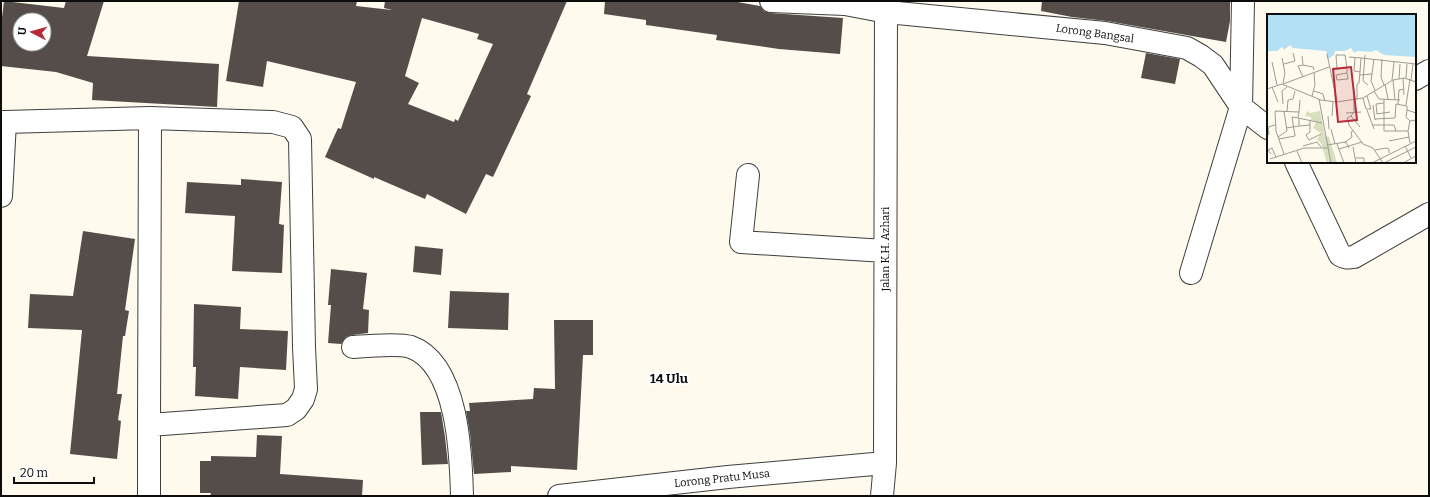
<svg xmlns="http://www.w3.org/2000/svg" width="1430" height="497" font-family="Bitter,serif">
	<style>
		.building { fill: #554d49; fill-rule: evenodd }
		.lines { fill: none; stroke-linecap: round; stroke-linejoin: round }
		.minor-casing { stroke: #3f3f3f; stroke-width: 24 }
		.minor { stroke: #fff; stroke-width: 22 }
		.labels { text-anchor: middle; stroke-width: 4; stroke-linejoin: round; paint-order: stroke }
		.street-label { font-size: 11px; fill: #0c0c0c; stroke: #fff }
		.quarter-label { font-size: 13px; font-weight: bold; fill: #0c0c0c; stroke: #fff }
		.inset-river { fill: none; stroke: #b4e0f3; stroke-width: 2 }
		.inset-road { fill: none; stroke: #9d9b93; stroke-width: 1 }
		.view { fill: #b72a3a; fill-opacity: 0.15; stroke: #b72a3a; stroke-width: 2 }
		.inset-edge { fill: none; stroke: #0c0c0c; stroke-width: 2 }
	</style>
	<rect width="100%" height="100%" fill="#fefaed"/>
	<path class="building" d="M 4,1 L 64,8 L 66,1 L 104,1 L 87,56 L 219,64 L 217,107 L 92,100 L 93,83 L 56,72 L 1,66 L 1,26 ZM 20,20 L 44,20 L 44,44 L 20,44 Z
		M 239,1 L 357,1 L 356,6 L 392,10 L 384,8 L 385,1 L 567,1 L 527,94 L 531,96 L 493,177 L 486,174 L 466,214 L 427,194 L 425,199 L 374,177 L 374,179 L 325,157 L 338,128 L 341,129 L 356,82 L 267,61 L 263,87 L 226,81 ZM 422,18 L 479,34 L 477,39 L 493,44 L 458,121 L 455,119 L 454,122 L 408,104 L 419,83 L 405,76 Z
		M 605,1 L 732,1 L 760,6 L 764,11 L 770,13 L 843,18 L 840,54 L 779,49 L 716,40 L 717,35 L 646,25 L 646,20 L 604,14 Z
		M 1042,1 L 1230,1 L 1230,21 L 1226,42 L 1107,21 L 1072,17 L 1041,11 Z
		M 1146,53 L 1180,59 L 1175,84 L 1141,78 Z
		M 241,179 L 282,182 L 279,224 L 284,225 L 282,273 L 232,271 L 235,216 L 185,213 L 187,182 L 241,185 Z
		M 83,231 L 135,239 L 125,310 L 129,311 L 125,336 L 123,336 L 117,394 L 122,394 L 118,420 L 121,421 L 117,459 L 70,454 L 82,330 L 28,328 L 30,294 L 73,296 Z
		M 415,246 L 443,249 L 441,275 L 413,272 Z
		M 331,269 L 367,273 L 363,309 L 369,310 L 368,333 L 352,335 L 346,337 L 341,344 L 328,343 L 331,305 L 328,305 Z
		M 450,291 L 509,293 L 508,330 L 448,328 Z
		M 194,304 L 241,307 L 240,329 L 288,331 L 286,370 L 240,367 L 238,399 L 195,396 L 196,367 L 193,367 Z
		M 554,320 L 593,320 L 593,355 L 583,355 L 577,470 L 511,466 L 511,472 L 474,474 L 470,434 L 466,411 L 470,411 L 469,403 L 533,399 L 534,388 L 555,389 Z
		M 420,412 L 441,412 L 445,437 L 448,464 L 422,465 Z
		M 257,435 L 282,436 L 280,474 L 363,480 L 362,496 L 210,496 L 211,493 L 200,493 L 200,461 L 211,461 L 211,456 L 256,457 Z"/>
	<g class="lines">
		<g class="minor-casing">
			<path id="minor" d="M 771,1 L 845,4 L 887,12 L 1105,33 L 1187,48 L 1201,56 L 1213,65 L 1241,107 L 1268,128
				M 1415,79 L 1429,71
				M 1,122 L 5,122 L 1,196
				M 5,122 L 150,118 L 273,122 L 292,127 L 300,139 L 304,347 L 306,389 L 303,399 L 296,409 L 287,415 L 149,425 L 150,118
				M 1296,162 L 1340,255 C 1345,258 1348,258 1354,257 L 1429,214
				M 748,175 L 741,242 L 885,251
				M 1191,273 L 1241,107 L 1243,1
				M 353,347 C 366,346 399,343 411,347 C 458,364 461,454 462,496
				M 149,496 L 149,425
				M 559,496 L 728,477 L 885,463
				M 882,496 L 885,463 L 886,1"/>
		</g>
		<use href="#minor" class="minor"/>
	</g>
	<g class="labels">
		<g class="street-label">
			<text transform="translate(1095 33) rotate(8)" y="4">Lorong Bangsal</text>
			<text transform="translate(885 249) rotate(-90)" y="4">Jalan K.H. Azhari</text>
			<text transform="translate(722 478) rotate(-6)" y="4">Lorong Pratu Musa</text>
		</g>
		<g class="quarter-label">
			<text x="669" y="383">14 Ulu</text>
		</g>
	</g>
	<g transform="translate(1267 14)">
		<rect width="149" height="149" fill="#fefaed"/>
		<path d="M 40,97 L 43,99 L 53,97 L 58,122 L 62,123 L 70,149 L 60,149 L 54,129 L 50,126 L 54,119 L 46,114 L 49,108 L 44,106 L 44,103 L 38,102 Z" fill="#d7dfbf"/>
		<path d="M 149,0 L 149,43 L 117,41 L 109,36 L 104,38 L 91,37 L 87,39 L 84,34 L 78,37 L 68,37 L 67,41 L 61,45 L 59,37 L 26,34 L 23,31 L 17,36 L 15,33 L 10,37 L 0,37 L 0,1 Z" fill="#b4e0f3"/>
		<path class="inset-river" d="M 0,27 L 84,14 L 149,19"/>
		<path class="inset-road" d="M 60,40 L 70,88M 98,41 L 96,67 L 101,71M 35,42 L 36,51 L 31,52 L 36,63M 82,43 L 94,44 L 93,58M 15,44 L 18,59 L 16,69M 88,44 L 87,57 L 93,58 L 92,69 L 90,70 L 90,86M 94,44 L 149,50M 107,45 L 104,67 L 108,76M 115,45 L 114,63 L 117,71M 5,48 L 10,71M 17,50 L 28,47 L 26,39M 36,51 L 46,53 L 47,56M 80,54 L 80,59 L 81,65 L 70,66 L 69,61 L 80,59M 66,55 L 70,55 L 80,54 L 78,41 L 69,41 L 70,55M 93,61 L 105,60M 136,64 L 137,81M 139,64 L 140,50M 132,65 L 133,50M 125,66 L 127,48M 126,66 L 128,86M 144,66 L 146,50M 16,70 L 62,53M 118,70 L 121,85M 5,73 L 11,88M 0,75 L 15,70 L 54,86 L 70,88 L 96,84 L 126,66 L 137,64 L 149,68M 87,76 L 87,98 L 84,102 L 93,113M 47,77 L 56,80 L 58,87M 107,77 L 112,85 L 133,86M 45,82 L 48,71 L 47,59M 96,84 L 99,95 L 104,95 L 100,82M 52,85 L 64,149M 117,85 L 117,117 L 141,117 L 143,129M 117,89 L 109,90 L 110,100 L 123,98M 16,90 L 15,77 L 20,73M 131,90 L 132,76 L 137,75M 106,91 L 108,106M 139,91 L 143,65M 100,96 L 107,115M 140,96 L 139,103 L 143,107M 20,97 L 21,86 L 26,85 L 28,77M 32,98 L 33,86M 79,99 L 94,98M 61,102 L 62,115M 65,102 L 66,88M 84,102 L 80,104 L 82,111 L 96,130 L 106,134 L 116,149M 32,105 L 32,112 L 43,111M 108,105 L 128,104 L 129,90 L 140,92 L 140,96 L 149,99M 43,106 L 43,118 L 39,121 L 42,126 L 54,120M 105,111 L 127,111 L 129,117M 19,114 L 32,112M 64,115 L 68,130M 141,117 L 143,107 L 149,106M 2,121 L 1,113 L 8,111M 11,123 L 20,117 L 17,97M 12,125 L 28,122 L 25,103 L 31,104M 122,127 L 142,123M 77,129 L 85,123 L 84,118 L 86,117M 70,130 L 77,149M 60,131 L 79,128 L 82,134M 36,132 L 50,128 L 54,133M 138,132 L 144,144M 86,133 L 89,149M 72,135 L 95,128M 108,136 L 119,134 L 122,135 L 122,139M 30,137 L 35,149M 4,140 L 1,136 L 5,134 L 9,143M 17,140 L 9,117 L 8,97 L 32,98 L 31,104 L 55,109M 89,144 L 97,144 L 97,149M 3,145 L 37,134 L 61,134M 105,149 L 149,127M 117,149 L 149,133M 136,149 L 149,142"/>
		<path class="view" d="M 84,53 L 90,106 L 71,108 L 66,55 Z"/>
		<rect width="149" height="149" class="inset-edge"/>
	</g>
	<rect width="1430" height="497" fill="none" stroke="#0c0c0c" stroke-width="4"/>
	<g transform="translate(32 32) rotate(276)"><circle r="19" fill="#ffffff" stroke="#9e9e9e"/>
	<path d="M0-3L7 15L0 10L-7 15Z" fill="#b72a3a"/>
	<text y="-6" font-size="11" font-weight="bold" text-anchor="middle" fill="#0c0c0c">U</text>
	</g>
	<path d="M14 477v6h80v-6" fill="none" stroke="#0c0c0c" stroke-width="2"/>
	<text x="20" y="477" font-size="12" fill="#0c0c0c" stroke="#ffffff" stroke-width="3" paint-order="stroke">20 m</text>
</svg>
